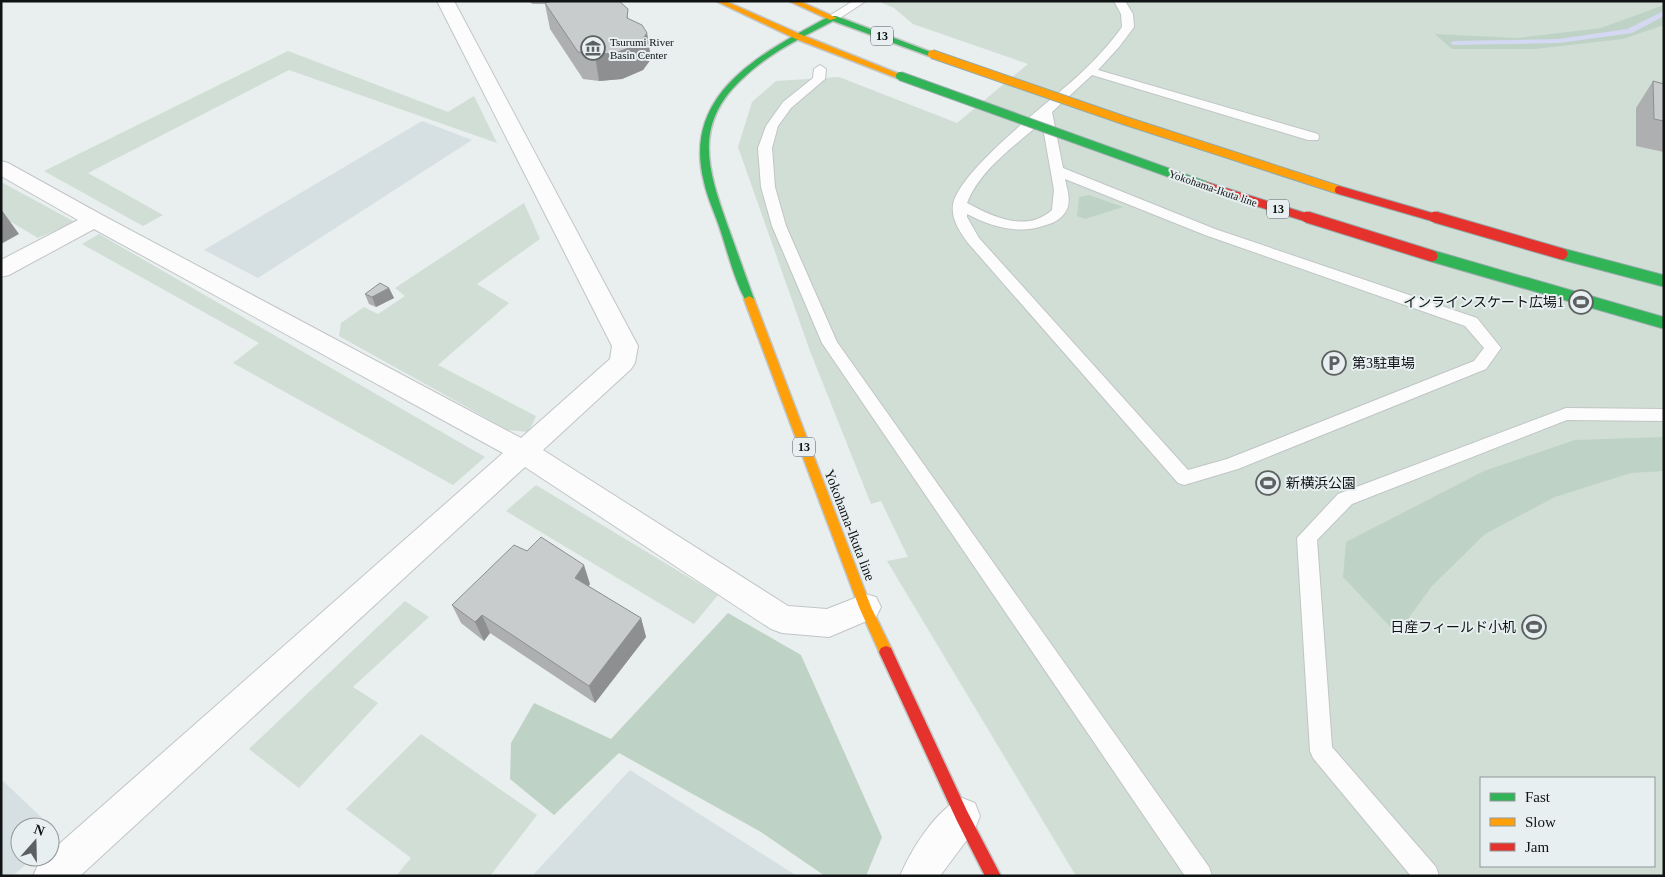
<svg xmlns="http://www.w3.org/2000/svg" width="1665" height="877" font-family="'Times New Roman','Noto Sans JP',serif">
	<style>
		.built { fill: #d6e0e3 }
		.green { fill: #d0ded5; fill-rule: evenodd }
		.forest { fill: #bed3c5 }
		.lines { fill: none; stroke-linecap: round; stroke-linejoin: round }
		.stream { fill: #d4d8f2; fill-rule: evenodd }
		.lane-casing { stroke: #c1c5c6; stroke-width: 2 }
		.street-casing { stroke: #c1c5c6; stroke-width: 2 }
		.fast-casing { stroke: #c1c5c6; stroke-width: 3 }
		.slow-casing { stroke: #c1c5c6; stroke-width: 3 }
		.jam-casing { stroke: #c1c5c6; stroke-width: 3 }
		.lane { fill: #fcfcfd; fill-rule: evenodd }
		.street { fill: #fcfcfd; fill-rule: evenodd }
		.fast { fill: #30b455; fill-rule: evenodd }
		.slow { fill: #ff9f0a; fill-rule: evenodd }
		.jam { fill: #e5322d; fill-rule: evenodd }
		.fast-bridge-far1-casing { stroke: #93aaa9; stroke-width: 10; stroke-linecap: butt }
		.fast-bridge-casing { stroke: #93aaa9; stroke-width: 13; stroke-linecap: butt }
		.slow-bridge-casing { stroke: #93aaa9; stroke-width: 10; stroke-linecap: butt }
		.jam-bridge-far1-casing { stroke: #93aaa9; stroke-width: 10; stroke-linecap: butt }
		.jam-bridge-casing { stroke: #93aaa9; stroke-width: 13; stroke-linecap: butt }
		.fast-bridge-far1 { stroke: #30b455; stroke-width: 8 }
		.fast-bridge { stroke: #30b455; stroke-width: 11 }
		.slow-bridge { stroke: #ff9f0a; stroke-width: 8 }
		.jam-bridge-far1 { stroke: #e5322d; stroke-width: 8 }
		.jam-bridge { stroke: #e5322d; stroke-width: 11 }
		.wall { fill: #adafb0 }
		.shaded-wall { fill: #8d8f90 }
		.building { fill: #c9cccd; stroke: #8d8f90 }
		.labels { text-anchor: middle; stroke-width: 4; stroke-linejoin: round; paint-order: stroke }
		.far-poi-label { font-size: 11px; fill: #101313; stroke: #e7eff1; text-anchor: start }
		.far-street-label { font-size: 11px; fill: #101313; stroke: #e7eff1 }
		.shield { fill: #e7eff1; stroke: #505556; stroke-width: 1 }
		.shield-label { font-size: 12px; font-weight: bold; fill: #101313 }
		.poi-label { font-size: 14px; fill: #101313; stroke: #e7eff1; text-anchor: end }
		.street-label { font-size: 14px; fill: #101313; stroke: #e7eff1 }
	</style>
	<rect width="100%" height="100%" fill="#e9eeef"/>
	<path class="built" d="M 422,121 L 472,140 L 258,278 L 204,250 Z
		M 630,770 L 797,876 L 532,876 Z
		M 1,779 L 60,835 L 50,843 L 50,827 L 20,827 L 20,857 L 34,857 L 13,876 L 1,876 Z"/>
	<path class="green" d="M 878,1 L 1664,1 L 1664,876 L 1076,876 L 887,561 L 908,557 L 881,501 L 871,504 L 810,351 L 738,147 L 752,102 L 776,81 L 839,77 L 957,123 L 1028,64 L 913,24 L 894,8 ZM 1481,778 L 1654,778 L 1654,866 L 1481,866 Z
		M 288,51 L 448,112 L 474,96 L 497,143 L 289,70 L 88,173 L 163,215 L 143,226 L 44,171 Z
		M 1,182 L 75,222 L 38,238 L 1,216 Z
		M 524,203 L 540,239 L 477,284 L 509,303 L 438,365 L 536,416 L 529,432 L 508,430 L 339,336 L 341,323 L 364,307 L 378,314 L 405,296 L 395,288 Z
		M 99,234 L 485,457 L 453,485 L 233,363 L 259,343 L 82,244 Z
		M 536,485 L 718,595 L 694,624 L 506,511 Z
		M 405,601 L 429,617 L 353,687 L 378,703 L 299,788 L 249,749 Z
		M 421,734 L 537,815 L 490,876 L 396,876 L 411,858 L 346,809 Z"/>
	<path class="forest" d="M 1664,5 L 1664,25 L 1623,39 L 1535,49 L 1452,49 L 1435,34 L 1517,38 L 1601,28 Z
		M 1089,195 L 1123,207 L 1085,219 L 1077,216 L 1079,197 Z
		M 1664,437 L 1664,471 L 1631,473 L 1555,497 L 1485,534 L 1432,586 L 1397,634 L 1343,577 L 1346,542 L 1484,471 L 1575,440 Z
		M 728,613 L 801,655 L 882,837 L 866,876 L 825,876 L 761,832 L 619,753 L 554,815 L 510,779 L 511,743 L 534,703 L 611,739 Z"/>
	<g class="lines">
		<path class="stream" d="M 1664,11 L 1664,16 L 1632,33 L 1559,43 L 1454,45 L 1450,43 L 1454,41 L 1559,39 L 1627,29 Z"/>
		<g class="lane-casing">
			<path id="lane" d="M 853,1 L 866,1 L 837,20 L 829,20 L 829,16 Z
				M 1114,1 L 1125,1 L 1133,14 L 1134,27 L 1119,47 L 1098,70 L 1318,134 L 1319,137 L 1318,140 L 1308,140 L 1092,75 L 1052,112 L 1063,168 L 1215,229 L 1477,318 L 1501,348 L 1486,369 L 1238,469 L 1184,485 L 1178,483 L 968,243 C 960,232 951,219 953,205 C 958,171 1051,101 1079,75 C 1095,60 1110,44 1122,27 L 1121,14 ZM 1042,122 L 1054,190 L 1052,210 C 1027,233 993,217 967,203 C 980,169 1016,145 1042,122 ZM 1065,179 L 1205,235 L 1465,326 L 1484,348 L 1474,361 L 1227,459 L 1188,470 L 979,238 L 967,217 L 967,214 C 992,227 1018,235 1046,225 C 1054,223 1063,218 1067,209 C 1071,200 1067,188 1065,179 Z
				M 820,65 L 826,69 L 825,79 L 791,108 L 778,126 L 772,148 L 775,187 L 786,226 L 837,342 L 1209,867 L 1212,876 L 1185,876 L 822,343 L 772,226 L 761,187 L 758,148 L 766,126 L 783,102 L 813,78 L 814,69 Z
				M 1566,408 L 1664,409 L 1664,421 L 1567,420 L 1352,504 L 1317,540 L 1332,747 L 1436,867 L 1439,876 L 1411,876 L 1313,758 L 1310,751 L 1297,538 L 1338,494 Z"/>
		</g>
		<g class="street-casing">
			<path id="street" d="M 437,1 L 454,1 L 638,346 L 635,363 L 631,369 L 543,450 L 788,606 L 827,609 L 865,594 L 876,597 L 881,607 L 876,617 L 829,637 L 782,633 L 771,629 L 525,467 L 80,876 L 33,876 L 39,863 L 45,857 L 50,857 L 50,852 L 503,453 L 94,229 L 9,275 L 1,277 L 1,260 L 78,220 L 1,176 L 1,161 L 8,163 L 102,215 L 521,438 L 610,359 L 612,346 Z
				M 962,798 L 975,803 L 980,816 L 975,829 L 940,876 L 900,876 C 911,850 936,809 962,798 Z"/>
		</g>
		<g class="fast-casing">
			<path id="fast" d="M 830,16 L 836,16 L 936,54 L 929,56 L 833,21 C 801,38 767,54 741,80 C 693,125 708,170 727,224 C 736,249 745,274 754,299 L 749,302 L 746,301 C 734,280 727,249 719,226 C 714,211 707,197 704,182 C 681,92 764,52 830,16 Z"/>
		</g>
		<g class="slow-casing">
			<path id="slow" d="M 716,1 L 725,1 L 802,35 L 904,76 L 897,78 L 796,39 Z
				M 789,1 L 799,1 L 837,18 L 830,20 Z
				M 749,296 L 754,299 L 871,607 L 893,652 L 891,656 L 886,658 L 881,656 L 859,607 L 744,299 Z"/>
		</g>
		<g class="jam-casing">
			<path id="jam" d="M 886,646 L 891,648 L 967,811 L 1001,876 L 985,876 L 957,821 L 879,652 L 881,648 Z"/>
		</g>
		<use href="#lane" class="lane"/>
		<use href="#street" class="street"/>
		<use href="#fast" class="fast"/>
		<use href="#slow" class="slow"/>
		<use href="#jam" class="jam"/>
		<g class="fast-bridge-far1-casing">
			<path id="fast-bridge-far1" d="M 900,76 L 1206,186"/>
		</g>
		<g class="fast-bridge-casing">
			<path id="fast-bridge" d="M 1562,254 L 1664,281
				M 1432,256 L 1664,323"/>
		</g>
		<g class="slow-bridge-casing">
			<path id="slow-bridge" d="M 932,54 L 1126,121 L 1339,190"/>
		</g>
		<g class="jam-bridge-far1-casing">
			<path id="jam-bridge-far1" d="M 1206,186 L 1311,219
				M 1339,190 L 1439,219"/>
		</g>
		<g class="jam-bridge-casing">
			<path id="jam-bridge" d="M 1307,217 L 1432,256
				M 1435,217 L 1562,254"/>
		</g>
		<use href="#fast-bridge-far1" class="fast-bridge-far1"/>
		<use href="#fast-bridge" class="fast-bridge"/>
		<use href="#slow-bridge" class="slow-bridge"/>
		<use href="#jam-bridge-far1" class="jam-bridge-far1"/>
		<use href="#jam-bridge" class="jam-bridge"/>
	</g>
	<path class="wall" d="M 527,1 L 619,1 L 629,19 L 647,33 L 651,59 L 643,70 L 622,79 L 599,81 L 583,79 L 550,29 L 545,4 L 533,4 Z
		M 1653,81 L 1664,84 L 1664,152 L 1636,146 L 1636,108 Z
		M 389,288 L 394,298 L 376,307 L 369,304 L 365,294 Z
		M 590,584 L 588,586 L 641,618 L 646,637 L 595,703 L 490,633 L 484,641 L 461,623 L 452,605 Z"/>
	<path class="shaded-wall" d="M 647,33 L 651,59 L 643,70 L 622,79 L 599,81 L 595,55 Z
		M 1,209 L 19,234 L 1,244 Z
		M 389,288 L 394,298 L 376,307 L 372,297 Z
		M 584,565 L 590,584 L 581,597 L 575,578 Z
		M 482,615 L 490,633 L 484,641 L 475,622 Z
		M 641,618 L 646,637 L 595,703 L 589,686 Z"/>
	<path class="building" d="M 552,1 L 619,1 L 628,9 L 627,18 L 642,25 L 647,33 L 639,44 L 618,52 L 595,55 L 578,52 L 545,3 Z
		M 1653,81 L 1664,84 L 1664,121 L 1654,119 Z
		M 380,283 L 389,288 L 372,297 L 365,294 Z
		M 541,537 L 584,565 L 575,578 L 641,618 L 589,686 L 482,615 L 475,622 L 452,605 L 514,545 L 527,551 Z"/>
	<defs>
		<g id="museum-ring" transform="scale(1.25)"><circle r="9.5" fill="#e7eff1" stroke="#5c6060" stroke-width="1.5"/><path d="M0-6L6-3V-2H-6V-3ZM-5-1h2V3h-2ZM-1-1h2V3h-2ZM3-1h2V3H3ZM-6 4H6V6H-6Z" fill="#5c6060"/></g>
		<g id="stadium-ring" transform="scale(1.25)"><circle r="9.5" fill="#e7eff1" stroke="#5c6060" stroke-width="1.5"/><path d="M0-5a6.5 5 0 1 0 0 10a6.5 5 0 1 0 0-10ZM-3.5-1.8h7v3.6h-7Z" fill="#5c6060"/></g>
		<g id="parking-ring" transform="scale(1.25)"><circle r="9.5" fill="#e7eff1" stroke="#5c6060" stroke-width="1.5"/><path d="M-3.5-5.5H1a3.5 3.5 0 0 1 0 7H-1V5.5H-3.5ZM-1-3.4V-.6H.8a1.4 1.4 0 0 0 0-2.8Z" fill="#5c6060"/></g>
	</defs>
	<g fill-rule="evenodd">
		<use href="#museum-ring" x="593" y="48"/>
		<use href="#stadium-ring" x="1581" y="302"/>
		<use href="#parking-ring" x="1334" y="363"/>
		<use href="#stadium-ring" x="1268" y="483"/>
		<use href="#stadium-ring" x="1534" y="627"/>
	</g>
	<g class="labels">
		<g class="far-poi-label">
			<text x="610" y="46">Tsurumi River<tspan x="610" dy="13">Basin Center</tspan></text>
		</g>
		<g class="far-street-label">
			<text transform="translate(1213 188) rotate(19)" y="4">Yokohama-Ikuta line</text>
		</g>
		<g class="shield">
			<rect x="871" y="26.5" width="22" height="19" rx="4"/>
			<rect x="1267" y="199.5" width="22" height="19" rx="4"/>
			<rect x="793" y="437.5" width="22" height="19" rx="4"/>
		</g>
		<g class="shield-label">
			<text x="882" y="40">13</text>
			<text x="1278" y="213">13</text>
			<text x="804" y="451">13</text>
		</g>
		<g class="poi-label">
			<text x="1564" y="307">インラインスケート広場1</text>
			<text x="1352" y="368" text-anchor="start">第3駐車場</text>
			<text x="1286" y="488" text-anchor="start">新横浜公園</text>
			<text x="1516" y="632">日産フィールド小机</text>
		</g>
		<g class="street-label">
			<text transform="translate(850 525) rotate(69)" y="5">Yokohama-Ikuta line</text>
		</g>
	</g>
	<rect width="1665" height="877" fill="none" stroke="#101313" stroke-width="5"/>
	<rect x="1480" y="777" width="175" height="90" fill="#e7eff1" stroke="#919798"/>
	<rect x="1490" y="793" width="25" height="8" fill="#30b455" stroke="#919798"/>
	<text x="1525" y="802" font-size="15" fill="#101313">Fast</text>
	<rect x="1490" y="818" width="25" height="8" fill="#ff9f0a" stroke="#919798"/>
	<text x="1525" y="827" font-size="15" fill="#101313">Slow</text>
	<rect x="1490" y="843" width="25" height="8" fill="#e5322d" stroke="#919798"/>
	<text x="1525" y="852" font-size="15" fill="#101313">Jam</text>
	<g transform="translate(35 842) rotate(20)"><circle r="24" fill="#e7eff1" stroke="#919798"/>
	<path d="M0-4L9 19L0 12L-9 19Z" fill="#5c6060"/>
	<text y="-8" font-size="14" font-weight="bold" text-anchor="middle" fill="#101313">N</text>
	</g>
</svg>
